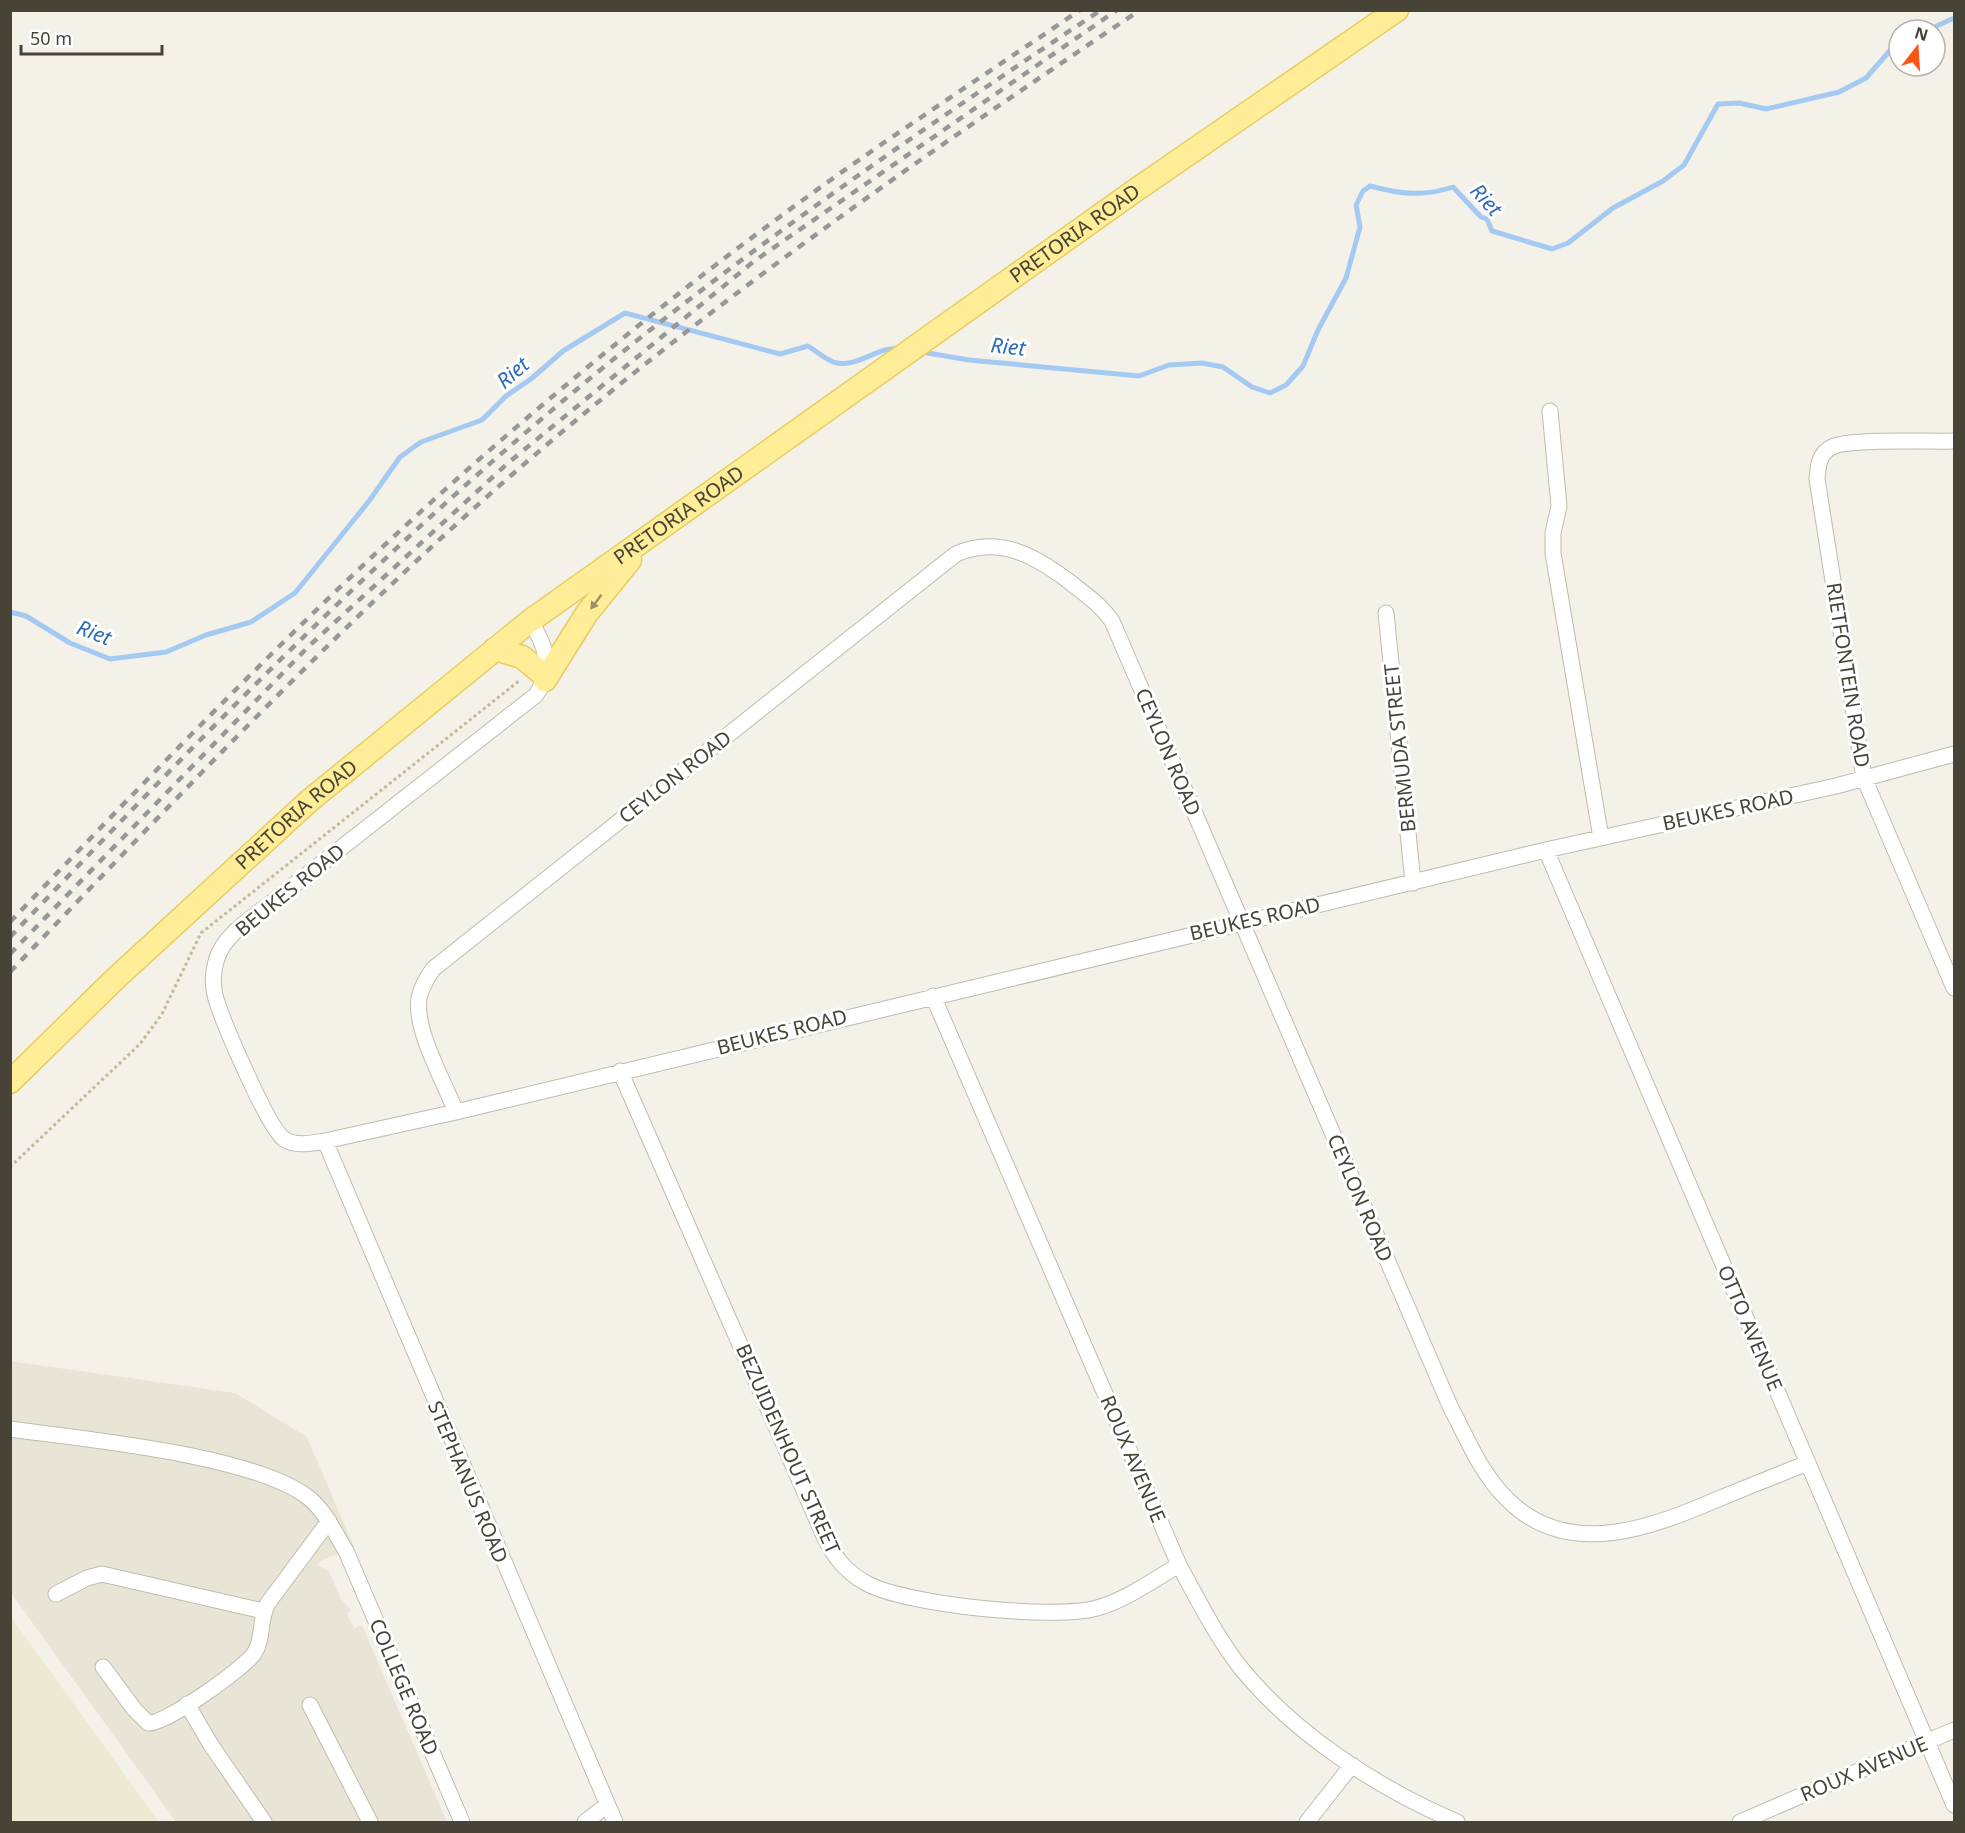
<svg xmlns="http://www.w3.org/2000/svg" width="1965" height="1833" font-family="'Noto Sans',sans-serif">
	<style>
		.residential { fill: #e9e5d6 }
		.education { fill: #eee9d2 }
		.lines { fill: none; stroke-linecap: round; stroke-linejoin: round }
		.stream { stroke: #a4c9f2; stroke-width: 5 }
		.minor-casing { stroke: #c0bbab; stroke-width: 17 }
		.primary-casing { stroke: #e7ce64; stroke-width: 25 }
		.path { stroke: #c2b99b; stroke-width: 3; stroke-dasharray: 3 3; stroke-linecap: butt }
		.minor { stroke: #fff; stroke-width: 15 }
		.primary { stroke: #ffed97; stroke-width: 22 }
		.rail { stroke: #979797; stroke-width: 4.5; stroke-dasharray: 8 8; stroke-linecap: butt }
		.oneway { fill: #9a9062 }
		.labels { text-anchor: middle; stroke-width: 6; stroke-linejoin: round; paint-order: stroke }
		.street-label { font-size: 20px; fill: #484337; stroke: #fff }
		.water-label { font-size: 21px; font-style: italic; fill: #2c6db7; stroke: #fff }
	</style>
	<rect width="100%" height="100%" fill="#f4f2e8"/>
	<path class="residential" d="M 10,1361 L 235,1393 L 307,1437 L 354,1547 L 321,1561 L 317,1565 L 329,1571 L 341,1599 L 351,1610 L 347,1614 L 354,1628 L 362,1625 L 447,1822 L 176,1822 L 11,1593 Z"/>
	<path class="education" d="M 11,1617 L 159,1822 L 11,1822 Z"/>
	<g class="lines">
		<path class="stream" d="M 1928,30 L 1954,18
			M 922,352 L 969,360 L 1139,376 L 1169,365 L 1202,363 L 1223,367 L 1252,387 L 1270,393 L 1286,385 L 1303,366 L 1318,330 L 1346,278 L 1360,227 L 1356,205 L 1363,191 L 1370,186 C 1400,194 1423,197 1453,187 L 1481,217 L 1487,219 L 1492,231 L 1552,249 L 1568,243 L 1613,208 L 1663,181 L 1684,165 L 1718,104 L 1739,103 L 1766,109 L 1839,92 L 1866,78 L 1894,46 L 1899,43
			M 10,612 L 26,616 L 70,643 L 110,659 L 166,652 L 206,635 L 251,622 L 295,593 L 369,501 L 400,457 L 421,442 L 482,420 L 506,396 L 531,379 L 563,351 L 625,313 L 780,354 L 808,346 C 816,351 828,362 837,363 C 860,367 879,345 901,349"/>
		<g class="minor-casing">
			<path id="minor" d="M 1550,411 L 1559,506 L 1553,533 L 1553,553 L 1601,838
				M 1954,441 C 1930,442 1848,438 1832,447 C 1819,453 1818,466 1817,479 L 1864,778 L 1954,988
				M 1386,613 L 1413,883
				M 530,621 C 546,645 554,669 536,695 L 271,903 C 252,918 225,934 217,958 C 213,971 212,986 216,999 C 223,1022 268,1128 284,1139 C 296,1147 312,1143 325,1141 L 456,1112 L 1546,850 L 1836,786 L 1954,754
				M 1546,850 L 1954,1805
				M 933,996 L 1179,1565 C 1198,1600 1216,1636 1240,1667 C 1295,1735 1378,1788 1457,1822
				M 620,1071 L 824,1536 C 834,1557 846,1572 866,1583 C 905,1605 1055,1620 1097,1608 C 1126,1600 1153,1580 1179,1565
				M 456,1112 C 444,1081 414,1030 419,998 C 421,987 427,978 433,969 L 956,554 C 999,535 1036,556 1071,583 C 1086,595 1101,605 1112,621 L 1450,1406 C 1467,1438 1481,1474 1507,1499 C 1569,1562 1655,1526 1723,1497 C 1751,1486 1779,1474 1808,1463
				M 325,1141 L 615,1822
				M 10,1429 C 83,1439 255,1455 309,1498 C 325,1511 335,1533 346,1551 L 462,1822
				M 56,1594 L 87,1578 L 102,1574 L 263,1611
				M 103,1667 L 134,1709 L 148,1723 C 161,1727 247,1667 255,1652 C 264,1637 259,1619 268,1603 L 329,1521
				M 187,1704 L 211,1745 L 264,1822
				M 310,1705 L 370,1822
				M 585,1822 L 607,1805
				M 1307,1822 L 1352,1765
				M 1740,1822 L 1954,1730"/>
		</g>
		<g class="primary-casing">
			<g id="primary">
				<path d="M 495,649 L 522,657 L 545,676"/>
				<path d="M 545,680 L 587,613 L 630,560"/>
				<path id="s1" d="M 10,1082 L 115,979 L 309,801 L 530,621 L 1133,192 L 1397,10"/>
			</g>
		</g>
		<path class="path" d="M 10,1167 L 140,1044 L 162,1014 L 201,933 L 519,681"/>
		<use href="#minor" class="minor"/>
		<use href="#primary" class="primary"/>
		<path class="rail" d="M 10,922 C 177,748 343,574 527,418 C 608,349 691,282 777,219 C 875,146 979,79 1080,10
			M 10,937 C 178,761 346,586 531,428 C 710,274 904,141 1101,10
			M 10,954 L 309,646 L 508,463 L 753,262 L 1117,10
			M 10,972 C 174,801 336,628 515,472 C 711,302 924,155 1140,10"/>
	</g>
	<defs><path id="oneway-solid" d="M-6-.8H1V-3.2L6.5 0L1 3.2V.8H-6Z" transform="scale(1.5)"/></defs>
	<use class="oneway" href="#oneway-solid" transform="translate(596 602) rotate(127)"/>
	<g class="labels">
		<g class="street-label">
			<text dy="7" stroke="none"><textPath href="#s1" startOffset="1364">PRETORIA ROAD</textPath></text>
			<text dy="7" stroke="none"><textPath href="#s1" startOffset="878">PRETORIA ROAD</textPath></text>
			<text transform="translate(1848 675) rotate(81)" y="7">RIETFONTEIN ROAD</text>
			<text transform="translate(1400 748) rotate(-96)" y="7">BERMUDA STREET</text>
			<text transform="translate(1168 752) rotate(67)" y="7">CEYLON ROAD</text>
			<text transform="translate(675 777) rotate(-38)" y="7">CEYLON ROAD</text>
			<text transform="translate(1728 810) rotate(-12)" y="7">BEUKES ROAD</text>
			<text dy="7" stroke="none"><textPath href="#s1" startOffset="392">PRETORIA ROAD</textPath></text>
			<text transform="translate(290 890) rotate(-39)" y="7">BEUKES ROAD</text>
			<text transform="translate(1255 919) rotate(-13)" y="7">BEUKES ROAD</text>
			<text transform="translate(782 1032) rotate(-14)" y="7">BEUKES ROAD</text>
			<text transform="translate(1360 1198) rotate(67)" y="7">CEYLON ROAD</text>
			<text transform="translate(1750 1328) rotate(67)" y="7">OTTO AVENUE</text>
			<text transform="translate(788 1449) rotate(66)" y="7">BEZUIDENHOUT STREET</text>
			<text transform="translate(1133 1459) rotate(67)" y="7">ROUX AVENUE</text>
			<text transform="translate(468 1482) rotate(67)" y="7">STEPHANUS ROAD</text>
			<text transform="translate(404 1687) rotate(67)" y="7">COLLEGE ROAD</text>
			<text transform="translate(1864 1769) rotate(-23)" y="7">ROUX AVENUE</text>
		</g>
		<g class="water-label">
			<text transform="translate(1486 200) rotate(48)" y="7">Riet</text>
			<text transform="translate(1008 347) rotate(6)" y="7">Riet</text>
			<text transform="translate(513 373) rotate(-41)" y="7">Riet</text>
			<text transform="translate(94 633) rotate(21)" y="7">Riet</text>
		</g>
	</g>
	<rect width="1965" height="1833" fill="none" stroke="#484337" stroke-width="24"/>
	<g transform="translate(1917 48) rotate(17)"><circle r="28" fill="#ffffff" stroke="#b6b4af" stroke-width="1.5"/>
	<path d="M0-4.5L10 22L0 15L-10 22Z" fill="#ff5315"/>
	<text y="-9" font-size="16" font-weight="bold" text-anchor="middle" fill="#484337">N</text>
	</g>
	<path d="M21 45v9h141v-9" fill="none" stroke="#484337" stroke-width="3"/>
	<text x="30" y="45" font-size="18" fill="#484337" stroke="#ffffff" stroke-width="4.5" paint-order="stroke">50 m</text>
</svg>
